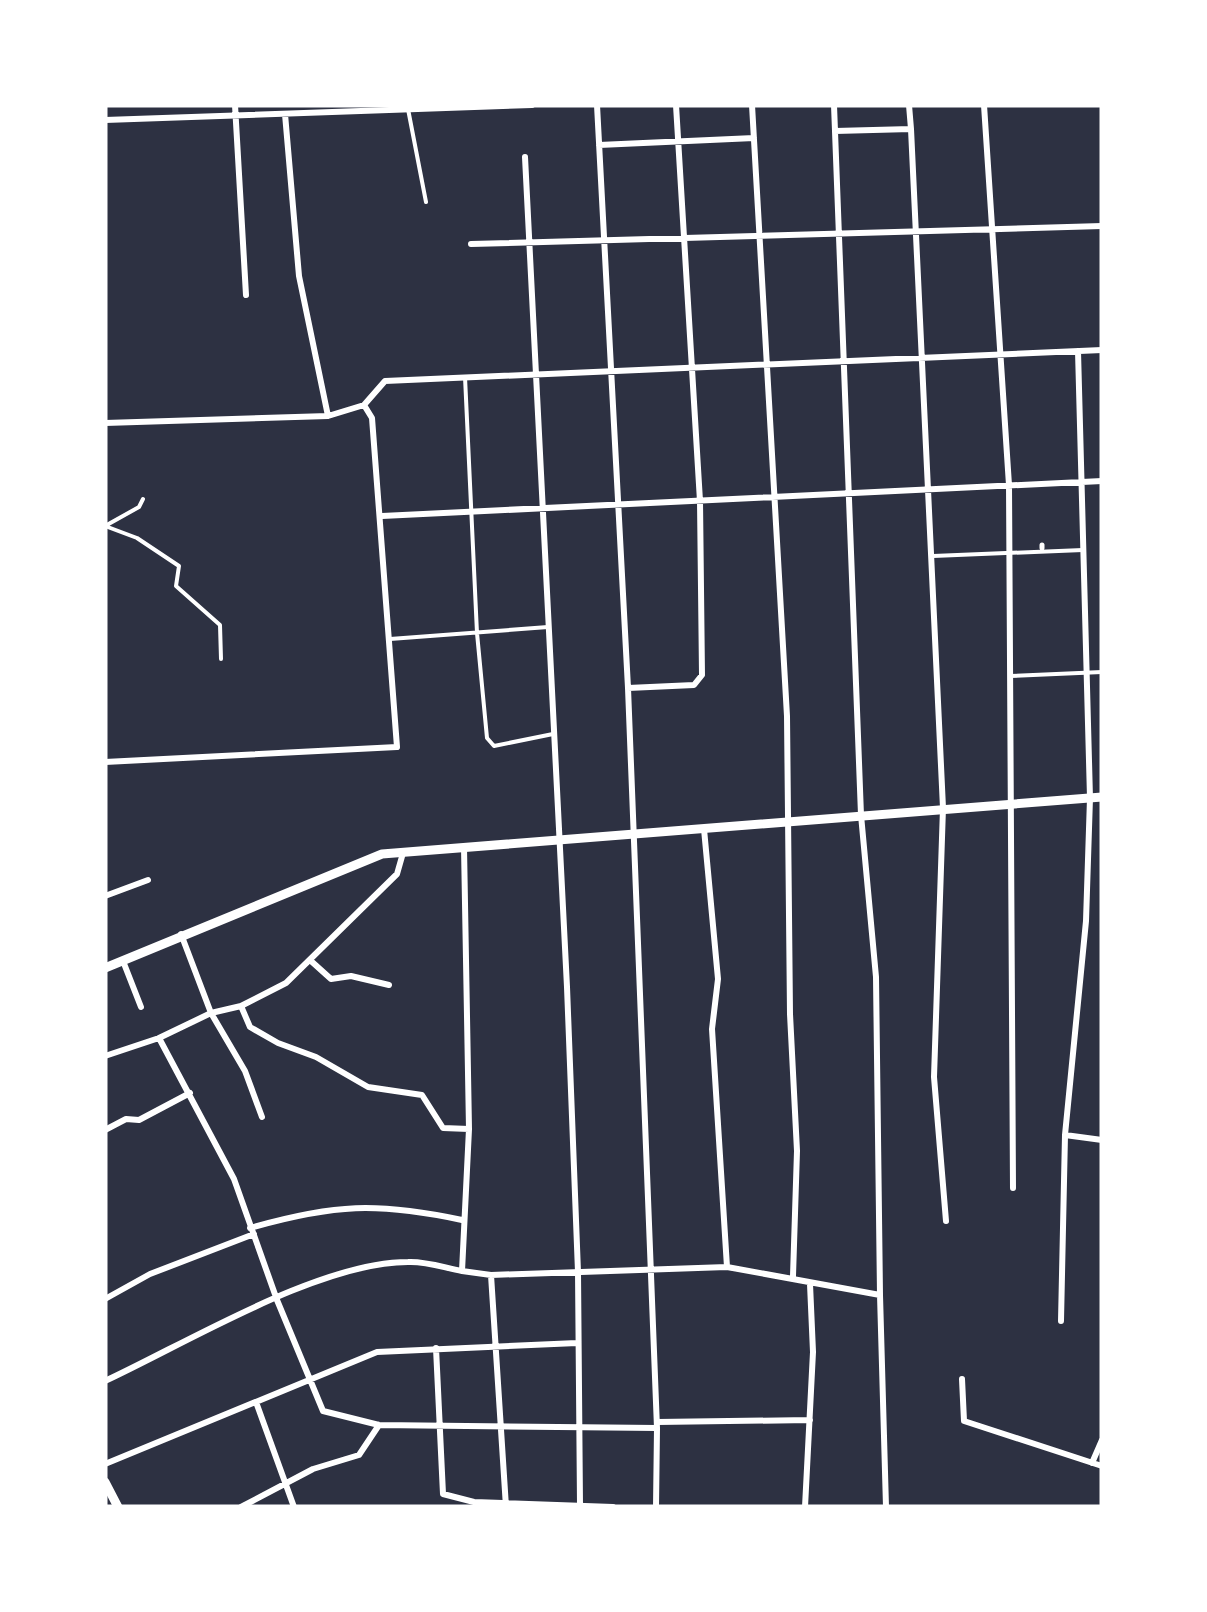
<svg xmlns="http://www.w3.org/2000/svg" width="1207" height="1612" font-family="Signika,sans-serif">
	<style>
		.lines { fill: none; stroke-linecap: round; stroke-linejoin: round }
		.service { stroke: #fff; stroke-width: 4 }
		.pedestrian { stroke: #fff; stroke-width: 5 }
		.minor { stroke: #fff; stroke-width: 6 }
		.tertiary { stroke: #fff; stroke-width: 9 }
	</style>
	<rect width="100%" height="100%" fill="#2d3142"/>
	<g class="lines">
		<path class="service" d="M 408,109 L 426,202
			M 465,377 L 477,633 L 487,738 L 494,746 L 553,734
			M 105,526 L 137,538 L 179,566 L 176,586 L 220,625 L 221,659
			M 105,526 L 139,507 L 143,499
			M 933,556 L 1083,550
			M 390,639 L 548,627
			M 1010,676 L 1102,672"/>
		<path class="pedestrian" d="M 1042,548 L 1042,545"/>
		<path class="minor" d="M 235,105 L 246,295
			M 597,105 L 628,688
			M 752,105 L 787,716 L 790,1014 L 797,1151 L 793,1276
			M 834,105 L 861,815 L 876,977 L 880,1295
			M 984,105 L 1009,485 L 1013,1188
			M 285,114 L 299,276 L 328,416
			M 105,120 L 532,105
			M 911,129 L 943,808 L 934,1077 L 946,1221
			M 835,131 L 911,129 L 909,105
			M 599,145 L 754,138
			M 525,157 L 567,987 L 578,1272 L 580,1505
			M 471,244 L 1102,226
			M 105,423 L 328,416 L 364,405 L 385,381 L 1102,350
			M 382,516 L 1102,481
			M 105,762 L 397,747 L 372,418 L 364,405
			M 704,829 L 718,979 L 712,1029 L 727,1267
			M 464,847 L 469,1129 L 462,1271 L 491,1275 L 727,1267 L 880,1295 L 886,1507
			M 105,896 L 148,880
			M 181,934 L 211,1013 L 245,1071 L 262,1117
			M 123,961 L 141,1007
			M 311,961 L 331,979 L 351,976 L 389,985
			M 241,1006 L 250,1027 L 278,1043 L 316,1057 L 368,1087 L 422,1095 L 443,1128 L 469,1129
			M 159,1038 L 234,1179 L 277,1300 L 323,1411 L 379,1425 L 657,1428
			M 105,1056 L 159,1038 L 211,1013 L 241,1006 L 286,983 L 397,874 L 403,853
			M 105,1130 L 126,1119 L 139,1120 L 190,1093
			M 1065,1135 L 1102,1140
			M 250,1228 C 334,1204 377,1202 462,1220
			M 491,1275 L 506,1507
			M 105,1299 L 150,1274 L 254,1234
			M 1061,1321 L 1065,1135 L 1086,921 L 1090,798 L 1078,351
			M 436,1348 L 443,1494 L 474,1502 L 613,1507
			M 962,1379 L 964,1421 L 1102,1466
			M 105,1381 C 187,1343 319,1262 408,1262 C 426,1261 445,1268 462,1271
			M 256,1402 L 294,1507
			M 657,1422 L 810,1420
			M 1092,1463 L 1102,1440
			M 105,1464 L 377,1352 L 577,1343
			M 241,1507 L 313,1469 L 359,1455 L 379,1425
			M 656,1507 L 657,1428 L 628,688 L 694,685 L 702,675 L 700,501 L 676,105
			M 805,1507 L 813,1352 L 810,1284"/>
		<path class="tertiary" d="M 105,968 L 382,854 L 1102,797
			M 105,1482 L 118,1507"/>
	</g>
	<rect width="1207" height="1612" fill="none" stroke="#ffffff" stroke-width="215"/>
</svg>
